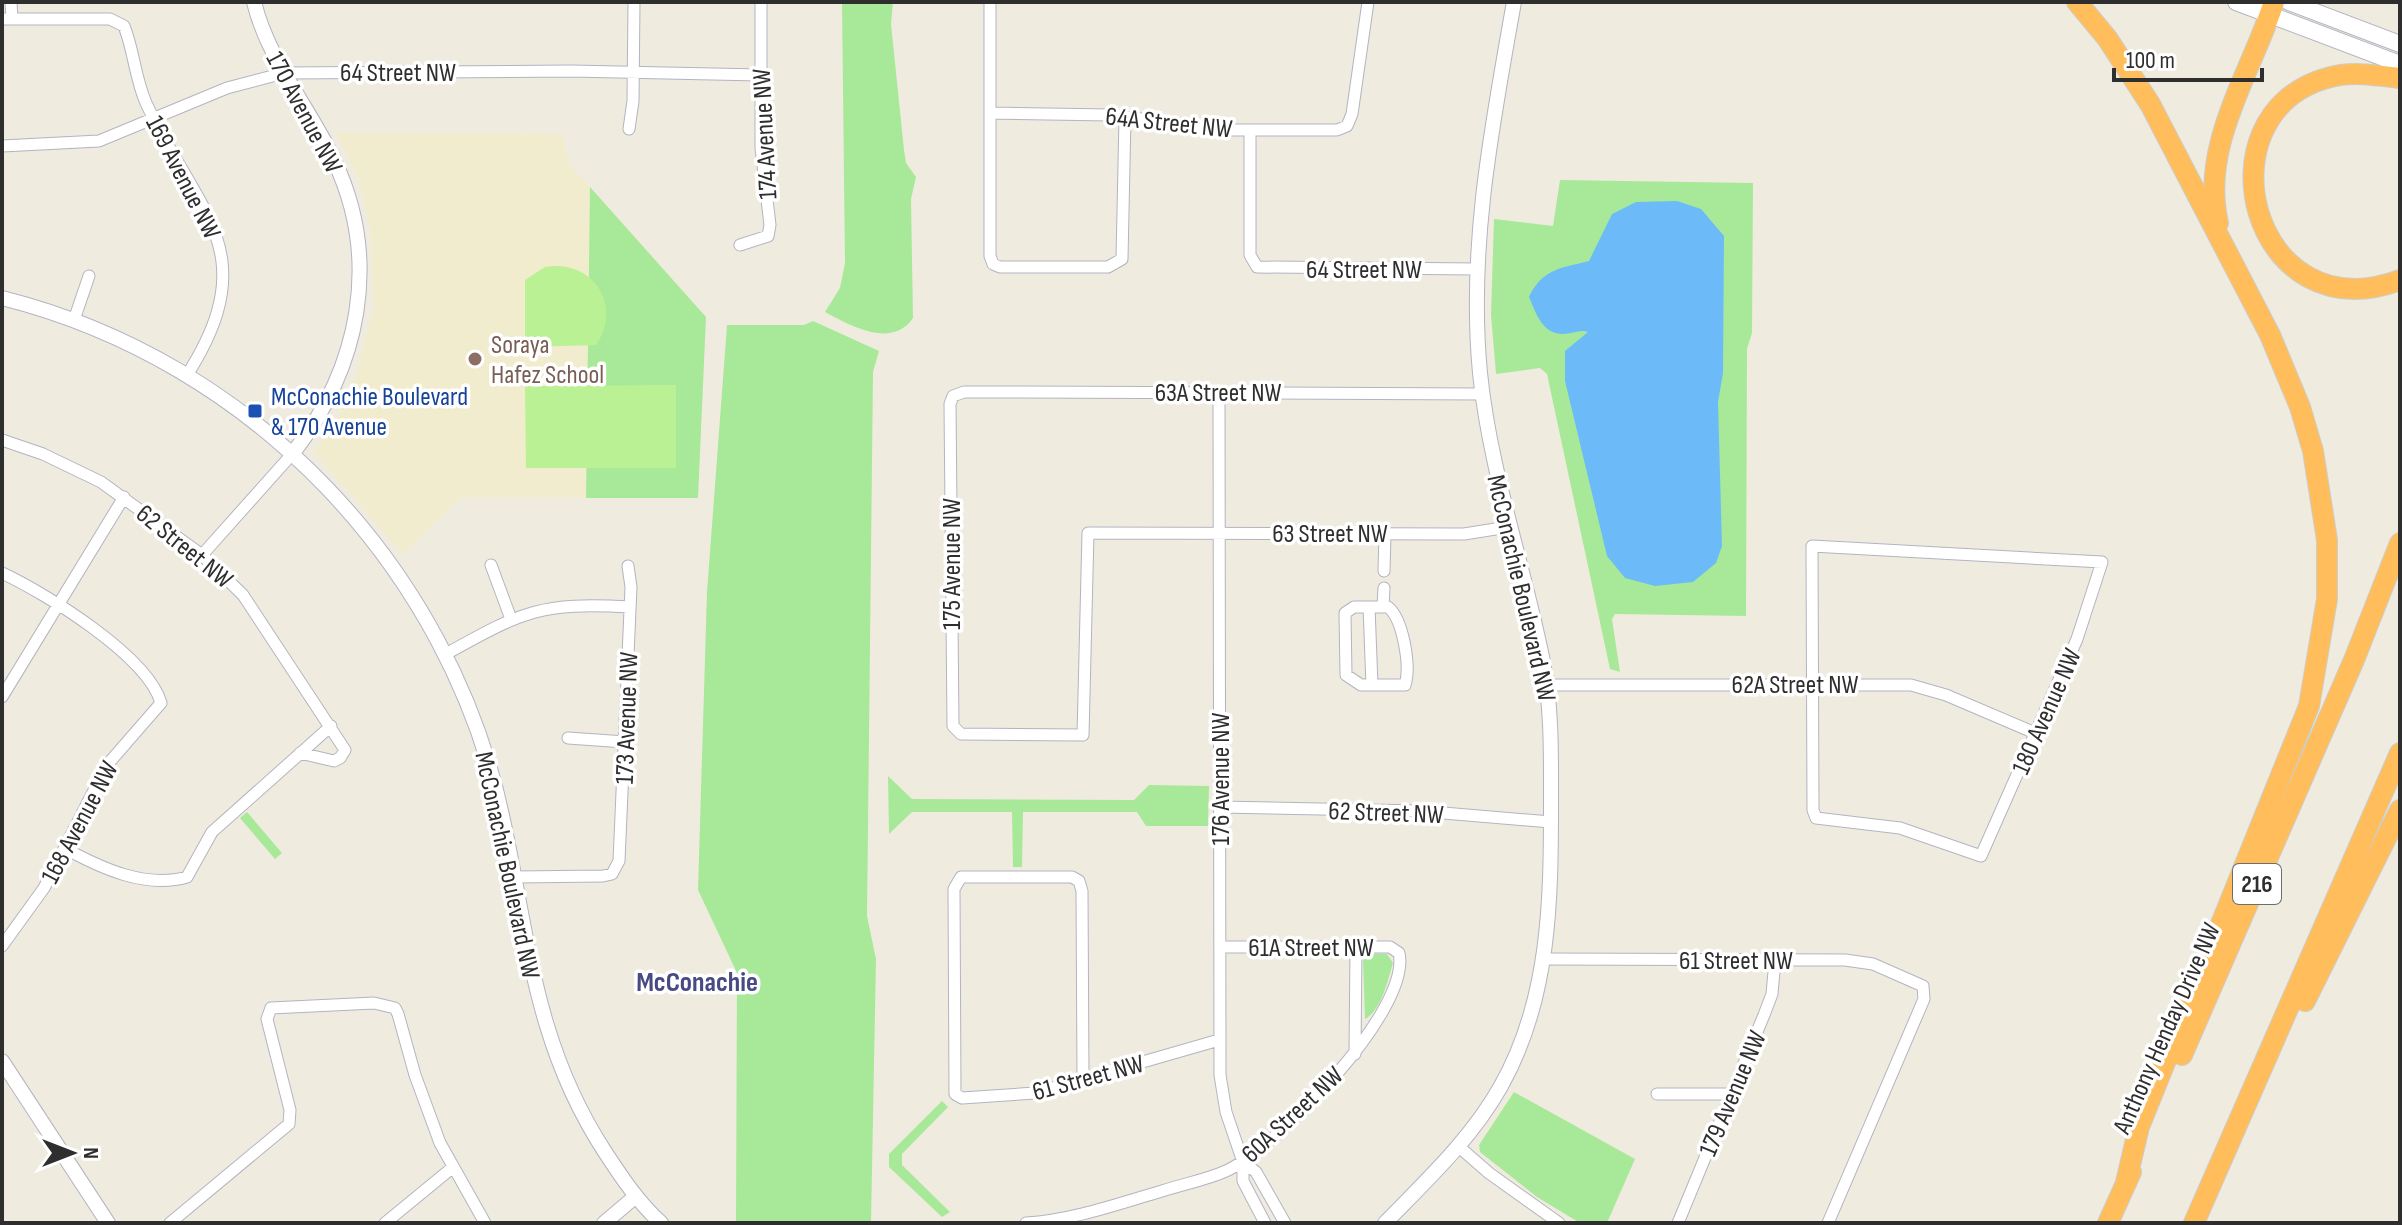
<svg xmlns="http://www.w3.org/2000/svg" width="2402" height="1225" font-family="'Sofia Sans Condensed',sans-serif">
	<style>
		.education { fill: #f2ecce }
		.green { fill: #a7e999 }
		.pitch { fill: #baf194 }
		.water { fill: #6cbbf8 }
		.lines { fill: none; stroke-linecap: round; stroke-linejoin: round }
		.minor-casing { stroke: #b3b4c2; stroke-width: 13 }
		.tertiary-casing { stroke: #b3b4c2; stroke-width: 16 }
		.secondary-casing { stroke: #b3b4c2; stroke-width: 18 }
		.motorway-casing { stroke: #cdcdcd; stroke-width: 22 }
		.minor { stroke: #fff; stroke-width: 11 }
		.tertiary { stroke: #fff; stroke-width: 14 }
		.secondary { stroke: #fff; stroke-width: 16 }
		.motorway { stroke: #ffbe5b; stroke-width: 20 }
		.education-dot { fill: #8d6e63; stroke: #fff; stroke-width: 3 }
		.transit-dot { fill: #1a4fb4; stroke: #fff; stroke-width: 3 }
		.labels { text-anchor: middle; stroke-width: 7; stroke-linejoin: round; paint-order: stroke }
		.shield { fill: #fff; stroke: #6d6d6d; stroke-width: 2 }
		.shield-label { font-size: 24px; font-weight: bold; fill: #2e2e2e }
		.street-label { font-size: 26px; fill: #2e2e2e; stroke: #fff }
		.education-label { font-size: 26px; fill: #785e54; stroke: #fff; text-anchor: start }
		.transit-label { font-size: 26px; fill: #164399; stroke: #fff; text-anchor: start }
		.neighbourhood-label { font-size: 28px; font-weight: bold; fill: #494a83; stroke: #fff }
	</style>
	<rect width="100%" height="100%" fill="#f0ebdf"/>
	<path class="education" d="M 336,133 L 562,134 L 570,165 L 590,187 L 586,498 L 462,497 L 403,554 L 314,452 L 339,414 L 356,376 L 374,306 L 370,226 L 359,179 Z"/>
	<path class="green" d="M 842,2 L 893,2 L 891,24 L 904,150 L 906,163 L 916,177 L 911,199 L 913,318 C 892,349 851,326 825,312 L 840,288 L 845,263 Z
		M 1560,180 L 1753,183 L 1752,333 L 1747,349 L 1746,616 L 1615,614 L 1612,619 L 1620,672 L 1610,669 L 1547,374 L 1540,368 L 1496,374 L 1491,315 L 1494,219 L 1553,226 Z
		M 590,187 L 706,317 L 698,498 L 586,498 Z
		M 813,321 L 879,351 L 873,372 L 867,916 L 876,959 L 871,1223 L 736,1223 L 737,973 L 698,890 L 707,592 L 727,325 L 804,325 Z
		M 888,776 L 912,799 L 1134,800 L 1149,785 L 1209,786 L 1208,826 L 1146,826 L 1137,812 L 1023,812 L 1022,867 L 1013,867 L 1012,812 L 912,812 L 889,834 Z
		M 247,812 L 282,853 L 275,859 L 240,818 Z
		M 1367,954 L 1387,954 L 1393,963 C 1388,980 1381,1011 1365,1019 L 1363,958 Z
		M 1514,1092 L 1635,1159 L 1607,1223 L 1580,1223 L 1537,1197 L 1480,1152 L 1479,1145 Z
		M 942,1101 L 948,1107 L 902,1154 L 902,1165 L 950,1212 L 942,1217 L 889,1167 L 889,1154 Z"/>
	<path class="pitch" d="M 545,267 C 592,258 624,306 596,345 L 529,347 L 525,341 L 525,280 Z
		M 676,385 L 676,468 L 526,468 L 525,386 Z"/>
	<path class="water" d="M 1677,201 L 1701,209 L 1724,236 L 1723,373 L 1718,402 L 1722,546 L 1716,563 L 1693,582 L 1655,586 L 1625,578 L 1607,556 L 1565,381 L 1565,351 L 1588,332 C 1580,329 1573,334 1563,334 C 1542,334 1536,313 1529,297 C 1542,269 1561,268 1589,261 L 1612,214 L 1636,202 Z"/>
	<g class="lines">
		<g class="minor-casing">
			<path id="minor" d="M 11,2 L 12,19
				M 990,2 L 990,256 L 993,264 L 1000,267 L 1108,267 L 1122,259 L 1125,117
				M 2,19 L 110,19 L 124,26 C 134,51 135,78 146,103 C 197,213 266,251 187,375
				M 990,113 L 1110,115 L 1229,130 L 1337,130 L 1347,126 L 1352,114 L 1368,2
				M 629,129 L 633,101 L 634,2
				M 1250,131 L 1250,255 L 1257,267 L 1476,269
				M 2,146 L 99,141 L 227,88 L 284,73 L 571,71 L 760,75
				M 740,245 L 768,236 L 770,225 L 761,148 L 761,2
				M 74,320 L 89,276
				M 1219,392 L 1220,1075 L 1226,1112 L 1243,1162 L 1243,1181 L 1265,1223
				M 1483,394 L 1020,392 L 964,392 L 953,396 L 950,404 L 953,726 L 961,734 L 1083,735 L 1088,533 L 1464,534 L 1508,527
				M 2,440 L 43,454 L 101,482 L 202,555 L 243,595 L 345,750 L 340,758 L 334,761 L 300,753
				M 1812,546 L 2102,562 L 2077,639 L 1981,856 L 1900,828 L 1816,818 L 1813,810 Z
				M 202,555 L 293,453
				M 491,565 L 511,619
				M 1384,571 L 1385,534
				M 2,573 C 45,593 148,656 161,703 L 107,765 L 44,888 L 2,946
				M 1354,607 L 1388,607 C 1403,619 1411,666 1405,685 L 1361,685 L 1346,675 L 1345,613 Z
				M 1369,607 L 1372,685
				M 1383,607 L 1384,588
				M 446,654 C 523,611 541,602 630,607
				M 1546,685 L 1911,685 L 1946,695 L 2035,733
				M 2,697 L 124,497
				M 568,738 L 625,742
				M 1220,807 L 1420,811 L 1551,822
				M 66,849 C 101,868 146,889 187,877 L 212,832 L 331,726
				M 515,877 L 603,876 L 612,874 L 619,861 L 631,587 L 628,566
				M 1544,959 L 1845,960 L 1873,964 L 1923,986 L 1924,999 L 1828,1223
				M 1355,1054 L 1356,947
				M 1083,1080 L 1082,891 L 1079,881 L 1072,877 L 961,877 L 954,889 L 955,1094 L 962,1098 L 1035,1093 L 1219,1040
				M 1657,1094 L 1732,1094
				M 1458,1146 L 1489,1173 L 1559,1223
				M 1243,1162 L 1256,1172 L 1285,1223
				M 170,1223 L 289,1124 L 290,1110 L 267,1019 L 271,1008 L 374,1003 L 395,1008 L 398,1014 L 415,1075 L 440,1143 L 485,1223
				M 385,1223 L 452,1168
				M 1026,1223 C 1073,1220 1117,1204 1162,1191 C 1183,1184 1206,1180 1226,1171 C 1276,1148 1412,1010 1399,953 L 1390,947 L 1220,947
				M 1678,1223 L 1764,1015 L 1772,994 L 1775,960"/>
		</g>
		<g class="tertiary-casing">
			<path id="tertiary" d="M 254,2 C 268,60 309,107 334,160 C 382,261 359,368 293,453
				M 2,298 C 253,361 450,567 503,820 C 529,941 535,1045 605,1152 C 622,1178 638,1202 661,1223
				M 2,1061 L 108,1223
				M 604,1223 L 636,1196
				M 1385,1223 C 1427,1180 1472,1138 1501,1086 C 1550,999 1551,900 1551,804 C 1551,756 1552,709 1543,662 C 1524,565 1490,472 1480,373 C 1468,247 1492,126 1514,2"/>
		</g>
		<g class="secondary-casing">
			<path id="secondary" d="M 2236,2 L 2400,64
				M 2289,2 L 2400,44"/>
		</g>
		<g class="motorway-casing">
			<path id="motorway" d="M 2077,2 L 2107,38 L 2150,104 L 2270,335 L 2300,407 L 2313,451 L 2327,540 L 2327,599 L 2309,706 L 2139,1127 L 2126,1182
				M 2400,78 C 2376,75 2351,71 2327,78 C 2196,115 2252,335 2400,280
				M 2218,223 C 2200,146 2251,73 2274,2
				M 2305,1001 L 2400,810
				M 2182,1055 L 2354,660 L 2400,543
				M 2108,1223 L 2131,1172
				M 2194,1223 L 2400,753"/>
		</g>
		<use href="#minor" class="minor"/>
		<use href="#tertiary" class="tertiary"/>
		<use href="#secondary" class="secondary"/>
		<use href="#motorway" class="motorway"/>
	</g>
	<circle class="education-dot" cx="475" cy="359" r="8"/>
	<rect class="transit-dot" x="247" y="403" width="16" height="16" rx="4"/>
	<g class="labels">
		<rect class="shield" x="2233" y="864" width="48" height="40" rx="6"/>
		<g class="shield-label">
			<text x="2257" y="892">216</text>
		</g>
		<g class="street-label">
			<text x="398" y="81">64 Street NW</text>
			<text transform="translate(305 112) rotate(62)" y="9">170 Avenue NW</text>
			<text transform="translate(1169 122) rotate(6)" y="9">64A Street NW</text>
			<text transform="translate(764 134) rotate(-93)" y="9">174 Avenue NW</text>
			<text transform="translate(184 177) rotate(63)" y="9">169 Avenue NW</text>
			<text x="1364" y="278">64 Street NW</text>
			<text x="1218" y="401">63A Street NW</text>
			<text x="1330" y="542">63 Street NW</text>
			<text transform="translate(185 546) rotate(39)" y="9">62 Street NW</text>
			<text transform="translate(951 564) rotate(-90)" y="9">175 Avenue NW</text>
			<text transform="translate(1522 588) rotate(77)" y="9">McConachie Boulevard NW</text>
			<text x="1795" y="693">62A Street NW</text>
			<text transform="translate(2046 711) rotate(-66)" y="9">180 Avenue NW</text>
			<text transform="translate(626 718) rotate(-88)" y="9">173 Avenue NW</text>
			<text transform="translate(1220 779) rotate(-90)" y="9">176 Avenue NW</text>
			<text transform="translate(1386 812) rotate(2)" y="9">62 Street NW</text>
			<text transform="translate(79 822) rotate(-62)" y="9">168 Avenue NW</text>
			<text transform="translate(508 865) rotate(78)" y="9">McConachie Boulevard NW</text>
			<text x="1311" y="956">61A Street NW</text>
			<text x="1736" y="969">61 Street NW</text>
			<text transform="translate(2166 1028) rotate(-66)" y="9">Anthony Henday Drive NW</text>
			<text transform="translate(1088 1077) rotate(-15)" y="9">61 Street NW</text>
			<text transform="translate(1732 1093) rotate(-67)" y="9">179 Avenue NW</text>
			<text transform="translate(1292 1114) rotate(-43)" y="9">60A Street NW</text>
		</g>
		<g class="education-label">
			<text x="491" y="353">Soraya<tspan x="491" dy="30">Hafez School</tspan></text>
		</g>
		<g class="transit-label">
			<text x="271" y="405">McConachie Boulevard<tspan x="271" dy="30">&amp; 170 Avenue</tspan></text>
		</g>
		<g class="neighbourhood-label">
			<text x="697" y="991">McConachie</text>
		</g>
	</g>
	<rect width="2402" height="1225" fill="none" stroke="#2e2e2e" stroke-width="8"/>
	<g transform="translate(72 1153) rotate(90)" stroke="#ffffff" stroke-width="6" paint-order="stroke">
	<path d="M0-6L14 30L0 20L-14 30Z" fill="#2e2e2e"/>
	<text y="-12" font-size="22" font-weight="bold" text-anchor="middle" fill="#2e2e2e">N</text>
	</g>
	<path d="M2114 68v12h148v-12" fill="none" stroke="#2e2e2e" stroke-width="4"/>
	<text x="2126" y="68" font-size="24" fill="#2e2e2e" stroke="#ffffff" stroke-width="6" paint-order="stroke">100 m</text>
</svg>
